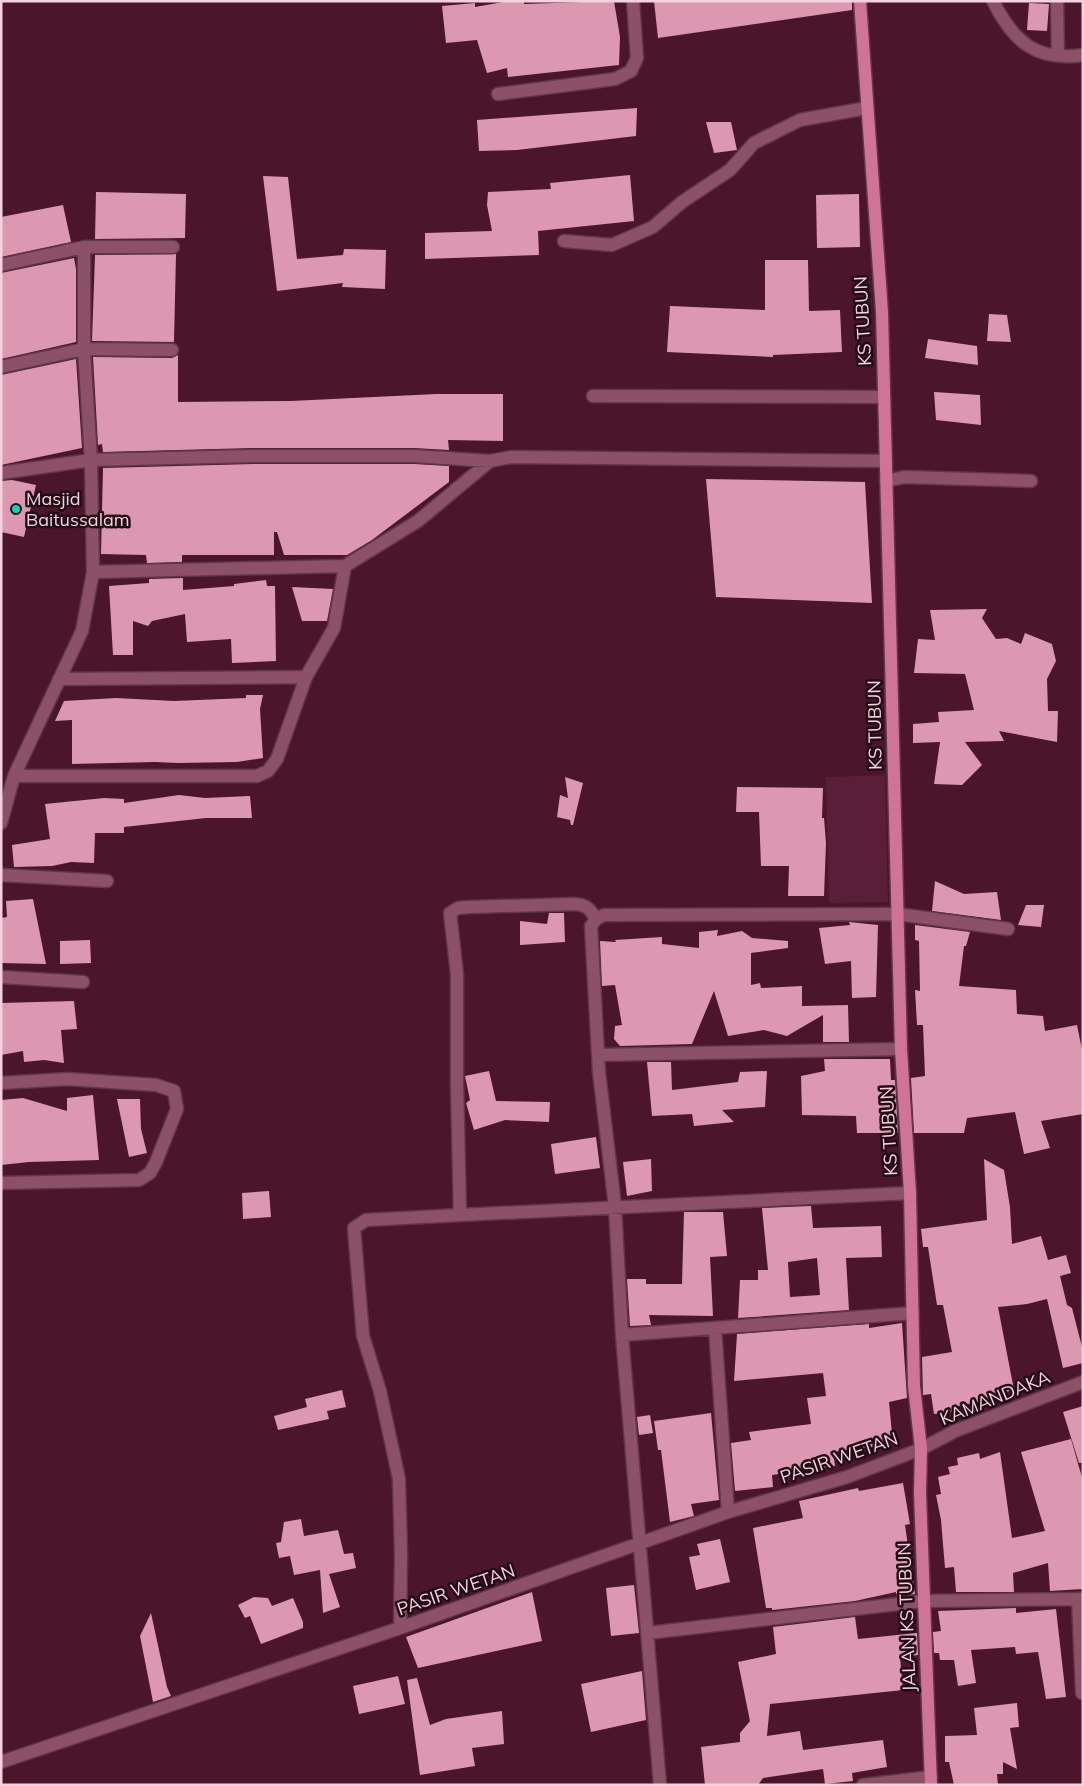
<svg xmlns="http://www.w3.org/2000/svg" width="1084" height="1786" font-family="Mulish,sans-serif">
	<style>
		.built { fill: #5a1e38 }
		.building { fill: #db98b0; fill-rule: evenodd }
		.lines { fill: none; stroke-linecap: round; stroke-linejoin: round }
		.minor-casing { stroke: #623649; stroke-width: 15 }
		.major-casing { stroke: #623649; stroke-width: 15 }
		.minor { stroke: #8d5167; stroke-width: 12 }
		.major { stroke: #cf7496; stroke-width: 12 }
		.poi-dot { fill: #09d5b5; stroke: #230b15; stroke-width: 2 }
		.labels { text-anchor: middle; stroke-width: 5; stroke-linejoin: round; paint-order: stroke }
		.street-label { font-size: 18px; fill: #f5d1dd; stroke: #230b15 }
		.poi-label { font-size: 18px; fill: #f5d1dd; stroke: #230b15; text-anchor: start }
	</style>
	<rect width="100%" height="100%" fill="#4b152c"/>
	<path class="built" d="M 885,775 L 888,902 L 829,903 L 826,777 Z"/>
	<path class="building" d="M 509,1 L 524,1 L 524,4 L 614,1 L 620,37 L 619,65 L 508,77 L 507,68 L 487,73 L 477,40 L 446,43 L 442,6 L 475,3 L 475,7 Z
		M 654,1 L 852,1 L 852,10 L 658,38 Z
		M 1029,3 L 1049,4 L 1047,31 L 1027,30 Z
		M 637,108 L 636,136 L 517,150 L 479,151 L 477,120 Z
		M 706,122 L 731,122 L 737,150 L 714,153 Z
		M 630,175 L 634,221 L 538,231 L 539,255 L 425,259 L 425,233 L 492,231 L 487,205 L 488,192 L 551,189 L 550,183 Z
		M 263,176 L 288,177 L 297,259 L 343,255 L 344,249 L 386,250 L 385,289 L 342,287 L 343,283 L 277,291 Z
		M 96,192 L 186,194 L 185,238 L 95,239 Z
		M 859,194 L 860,247 L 817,248 L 816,195 Z
		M 63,205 L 71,242 L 1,257 L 1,217 Z
		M 176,254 L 174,342 L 92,341 L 95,255 Z
		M 74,258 L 76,269 L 76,342 L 1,359 L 1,273 Z
		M 765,260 L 808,260 L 809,311 L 840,310 L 842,352 L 773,355 L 773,357 L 667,352 L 670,306 L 765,310 Z
		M 989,314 L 1007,315 L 1011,342 L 987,341 Z
		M 928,339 L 977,346 L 978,365 L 925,358 Z
		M 178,355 L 178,402 L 291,401 L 436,394 L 503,394 L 503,441 L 448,440 L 449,450 L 414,448 L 253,448 L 103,452 L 102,444 L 98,445 L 93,357 L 172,358 Z
		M 76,359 L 82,448 L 1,465 L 1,375 Z
		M 934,392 L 980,395 L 981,425 L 936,420 Z
		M 253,464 L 414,464 L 449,466 L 449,482 L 372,540 L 347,555 L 284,555 L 277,532 L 274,532 L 274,555 L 182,555 L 182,562 L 147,563 L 146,555 L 101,554 L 103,468 Z
		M 706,479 L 865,482 L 872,603 L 716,597 Z
		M 12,480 L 36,485 L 24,537 L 1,532 L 1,481 Z
		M 183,578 L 183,590 L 234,586 L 234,584 L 266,580 L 267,586 L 275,586 L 276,661 L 232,663 L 231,639 L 187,642 L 185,614 L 152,621 L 148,626 L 133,621 L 133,655 L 113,655 L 109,586 L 149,583 L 149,579 Z
		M 292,587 L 333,589 L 327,621 L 302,621 Z
		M 987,609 L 982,618 L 996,639 L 1007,638 L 1021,644 L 1025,633 L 1052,644 L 1056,661 L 1047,679 L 1048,711 L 1058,711 L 1057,742 L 999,731 L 1004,741 L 965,742 L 982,765 L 962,785 L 934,784 L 940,742 L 913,743 L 913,724 L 939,722 L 938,712 L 974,710 L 965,674 L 914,673 L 918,639 L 935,640 L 930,610 Z
		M 246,695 L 263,695 L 260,709 L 263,758 L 237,762 L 178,763 L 155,762 L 72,764 L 72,720 L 55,721 L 64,701 L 116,698 L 174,701 L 246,698 Z
		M 565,777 L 583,783 L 573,825 L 571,825 L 570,820 L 557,817 L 560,795 L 568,798 Z
		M 737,787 L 823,788 L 822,818 L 824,818 L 826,843 L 824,896 L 788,896 L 789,866 L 761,866 L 759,812 L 736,812 Z
		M 179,795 L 205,798 L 250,796 L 252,818 L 206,818 L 124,827 L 124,833 L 95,833 L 94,863 L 71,862 L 52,866 L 14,867 L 12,845 L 50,839 L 45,804 L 104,798 L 124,799 L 124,803 Z
		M 935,881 L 964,894 L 997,892 L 1001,920 L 932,911 Z
		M 33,899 L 46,964 L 1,963 L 1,918 L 7,917 L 6,901 Z
		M 1026,905 L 1044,905 L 1041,927 L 1018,925 Z
		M 549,913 L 564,913 L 565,942 L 520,945 L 520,921 L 547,924 Z
		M 849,922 L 878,925 L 876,997 L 852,998 L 851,961 L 825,964 L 819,928 L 850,925 Z
		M 915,925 L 970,932 L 966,946 L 964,946 L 959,986 L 1016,990 L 1017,1014 L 1043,1016 L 1045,1031 L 1077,1025 L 1083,1055 L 1083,1114 L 1041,1121 L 1050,1148 L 1024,1154 L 1015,1112 L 967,1118 L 964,1133 L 914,1133 L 911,1078 L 925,1076 L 923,1025 L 917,1025 L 915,990 L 920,991 L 919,941 L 915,940 Z
		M 718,930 L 717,936 L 742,931 L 752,938 L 788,941 L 788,948 L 751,953 L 751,985 L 760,983 L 761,988 L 802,986 L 802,1006 L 848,1005 L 849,1042 L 823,1042 L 823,1015 L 787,1036 L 764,1030 L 728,1036 L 714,991 L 692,1044 L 620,1046 L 614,1039 L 615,1026 L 622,1025 L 615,985 L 602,986 L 600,941 L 616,942 L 615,940 L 662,937 L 662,944 L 699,948 L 699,932 Z
		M 90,940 L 91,963 L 60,964 L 60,941 Z
		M 74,1001 L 77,1029 L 61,1030 L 64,1063 L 44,1060 L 24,1062 L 23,1051 L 1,1055 L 1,1003 Z
		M 824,1059 L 890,1059 L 891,1080 L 895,1080 L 898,1133 L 857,1133 L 856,1116 L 802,1115 L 801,1076 L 825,1071 Z
		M 647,1062 L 671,1062 L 672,1090 L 738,1082 L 740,1072 L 767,1071 L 765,1107 L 722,1110 L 734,1122 L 694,1126 L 692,1114 L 652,1116 Z
		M 489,1071 L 496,1101 L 550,1102 L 549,1122 L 505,1120 L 474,1130 L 466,1103 L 470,1100 L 465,1076 Z
		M 93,1095 L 99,1160 L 29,1162 L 1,1165 L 1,1100 L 23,1098 L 67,1111 L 67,1098 Z
		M 117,1099 L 140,1099 L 141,1129 L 147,1153 L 129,1157 Z
		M 596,1137 L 600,1168 L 555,1174 L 551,1144 Z
		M 651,1159 L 652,1191 L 627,1196 L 623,1162 Z
		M 984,1159 L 1004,1170 L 1010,1207 L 1012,1244 L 1041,1236 L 1048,1260 L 1066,1255 L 1071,1273 L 1060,1276 L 1067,1305 L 1072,1308 L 1083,1351 L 1083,1363 L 1063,1368 L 1047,1299 L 1027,1304 L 998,1307 L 1014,1390 L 992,1395 L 993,1399 L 958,1406 L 959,1411 L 934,1414 L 931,1394 L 923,1395 L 922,1357 L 952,1352 L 943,1305 L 937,1305 L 928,1247 L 923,1247 L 921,1229 L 987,1220 Z
		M 269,1191 L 271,1217 L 243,1219 L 242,1193 Z
		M 811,1206 L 813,1228 L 881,1226 L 882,1257 L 846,1258 L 849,1310 L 738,1318 L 740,1280 L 758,1280 L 758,1270 L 768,1270 L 762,1208 ZM 817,1258 L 820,1295 L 790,1297 L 788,1262 Z
		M 684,1212 L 723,1212 L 727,1256 L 710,1257 L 713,1316 L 649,1315 L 651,1325 L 630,1326 L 627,1279 L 646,1279 L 646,1284 L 682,1284 Z
		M 902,1323 L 907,1398 L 889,1402 L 893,1444 L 833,1452 L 835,1466 L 772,1475 L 773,1487 L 735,1491 L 731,1443 L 751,1440 L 749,1432 L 811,1424 L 807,1398 L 826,1396 L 823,1373 L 734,1381 L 737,1334 L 869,1324 L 869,1328 Z
		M 342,1390 L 346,1407 L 327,1411 L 329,1419 L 278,1430 L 274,1416 L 307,1407 L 305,1399 Z
		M 1083,1406 L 1083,1463 L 1079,1463 L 1063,1412 Z
		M 711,1413 L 719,1500 L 691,1504 L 694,1516 L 670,1522 L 661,1450 L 658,1450 L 654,1421 Z
		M 650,1415 L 653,1433 L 639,1435 L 637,1417 Z
		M 1071,1439 L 1083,1481 L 1083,1589 L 1050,1591 L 1048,1563 L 1013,1573 L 1014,1592 L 956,1592 L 954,1567 L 945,1568 L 941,1520 L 936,1495 L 941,1494 L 938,1477 L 950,1474 L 948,1467 L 958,1465 L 957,1458 L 979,1453 L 980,1459 L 1000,1452 L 1012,1538 L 1045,1531 L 1021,1452 Z
		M 903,1483 L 910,1524 L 905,1525 L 915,1594 L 897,1596 L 896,1592 L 855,1601 L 772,1610 L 772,1608 L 766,1608 L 753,1528 L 803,1518 L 799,1501 L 858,1488 L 859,1491 Z
		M 301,1519 L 304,1536 L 338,1530 L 344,1554 L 353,1553 L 356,1568 L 329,1574 L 340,1607 L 323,1613 L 320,1570 L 294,1575 L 290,1556 L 279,1558 L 276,1543 L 281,1542 L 284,1522 Z
		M 720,1539 L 730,1582 L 696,1590 L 689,1557 L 700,1555 L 697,1544 Z
		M 634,1585 L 639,1633 L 611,1636 L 606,1588 Z
		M 532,1592 L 542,1641 L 418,1668 L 406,1637 Z
		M 254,1597 L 268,1598 L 272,1606 L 293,1598 L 303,1622 L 303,1628 L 261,1644 L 250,1616 L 245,1618 L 238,1605 Z
		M 1016,1608 L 1016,1613 L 1056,1609 L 1066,1697 L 1046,1699 L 1038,1652 L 1016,1654 L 1015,1647 L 971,1650 L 976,1683 L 958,1686 L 954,1660 L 940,1660 L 939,1653 L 934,1653 L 933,1632 L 941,1631 L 938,1611 Z
		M 151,1613 L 167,1687 L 171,1696 L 153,1702 L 140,1636 Z
		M 855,1617 L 858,1639 L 917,1633 L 918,1655 L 900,1657 L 903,1690 L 770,1704 L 767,1736 L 800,1731 L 803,1750 L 883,1740 L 887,1767 L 852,1773 L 853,1781 L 825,1784 L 823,1769 L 763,1778 L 758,1785 L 705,1785 L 701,1747 L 740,1742 L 740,1733 L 750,1721 L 738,1662 L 776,1654 L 773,1627 Z
		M 642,1671 L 646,1720 L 591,1732 L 581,1684 Z
		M 398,1676 L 405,1704 L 359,1714 L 353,1686 Z
		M 417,1678 L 430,1725 L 446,1719 L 502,1711 L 504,1744 L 472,1748 L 475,1766 L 420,1775 L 407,1680 Z
		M 1017,1703 L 1019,1727 L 1010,1728 L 1017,1769 L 1003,1762 L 1003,1774 L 997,1774 L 998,1785 L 954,1785 L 949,1762 L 945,1762 L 945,1736 L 977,1735 L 974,1708 Z"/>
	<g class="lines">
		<g class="minor-casing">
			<path id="minor" d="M 993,1 C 1013,41 1036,62 1083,55
				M 1057,1 L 1058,55
				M 498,94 L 615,79 L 631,71 L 637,58 L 633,1
				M 564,241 L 612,245 L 653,227 L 682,202 L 730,170 L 754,143 L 800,120 L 867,108
				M 1,265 L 84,247 L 173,247
				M 1,367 L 84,349 L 172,350
				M 593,396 L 884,397
				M 1,473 L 91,460 L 253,456 L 414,456 L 490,461 L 511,457 L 886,461
				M 886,481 L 904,477 L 1031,481
				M 93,572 L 345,566 L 418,521 L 490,461
				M 59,679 L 306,677
				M 14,776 L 257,776 L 268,771 L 277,759 L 306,677 L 334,628 L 345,566
				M 1,823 L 14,776 L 82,631 L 93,572 L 91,460 L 84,349 L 84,247
				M 1,875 L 107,881
				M 596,919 C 590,909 587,905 575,904 L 469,907 L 458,908 L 450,913 L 457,974 L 457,1084 L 460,1215 L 910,1193
				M 1,977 L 83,982
				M 598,1055 L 901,1049
				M 1,1083 L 67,1079 L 156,1085 L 174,1091 L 177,1109 L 156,1162 L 150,1173 L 139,1180 L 1,1183
				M 715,1328 L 728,1512
				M 622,1335 L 913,1313
				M 1078,1599 L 1082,1693
				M 400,1628 L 401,1554 L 399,1479 L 380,1391 L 363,1336 L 354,1228 L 366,1220 L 460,1215
				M 648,1633 L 924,1601 L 1083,1599
				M 1,1762 L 400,1628 L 728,1512 L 847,1477 L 921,1449 L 955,1431 L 1083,1382
				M 660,1785 L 622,1335 L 615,1206 L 599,1072 L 591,926 L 596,919 L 604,915 L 897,914 L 1008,929
				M 863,1785 L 931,1777"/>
		</g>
		<g class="major-casing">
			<path id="major" d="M 860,1 L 882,312 L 901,1049 L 910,1193 L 914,1386 L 921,1449 L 920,1493 L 931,1785"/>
		</g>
		<use href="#minor" class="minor"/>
		<use href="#major" class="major"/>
	</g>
	<circle class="poi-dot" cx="16" cy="509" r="5"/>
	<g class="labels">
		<g class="street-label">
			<text transform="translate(863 321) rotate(-93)" y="6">KS TUBUN</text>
			<text transform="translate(875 725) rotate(-91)" y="6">KS TUBUN</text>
			<text transform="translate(889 1131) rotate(-93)" y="6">KS TUBUN</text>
			<text transform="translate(995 1398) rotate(-22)" y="6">KAMANDAKA</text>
			<text transform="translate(839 1458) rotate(-19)" y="6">PASIR WETAN</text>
			<text transform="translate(456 1590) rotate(-19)" y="6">PASIR WETAN</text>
			<text transform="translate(907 1617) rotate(-92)" y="6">JALAN KS TUBUN</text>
		</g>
		<g class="poi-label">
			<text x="26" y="505">Masjid<tspan x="26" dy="21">Baitussalam</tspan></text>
		</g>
	</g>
	<rect width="1084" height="1786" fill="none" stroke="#f5d1dd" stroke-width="5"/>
</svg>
